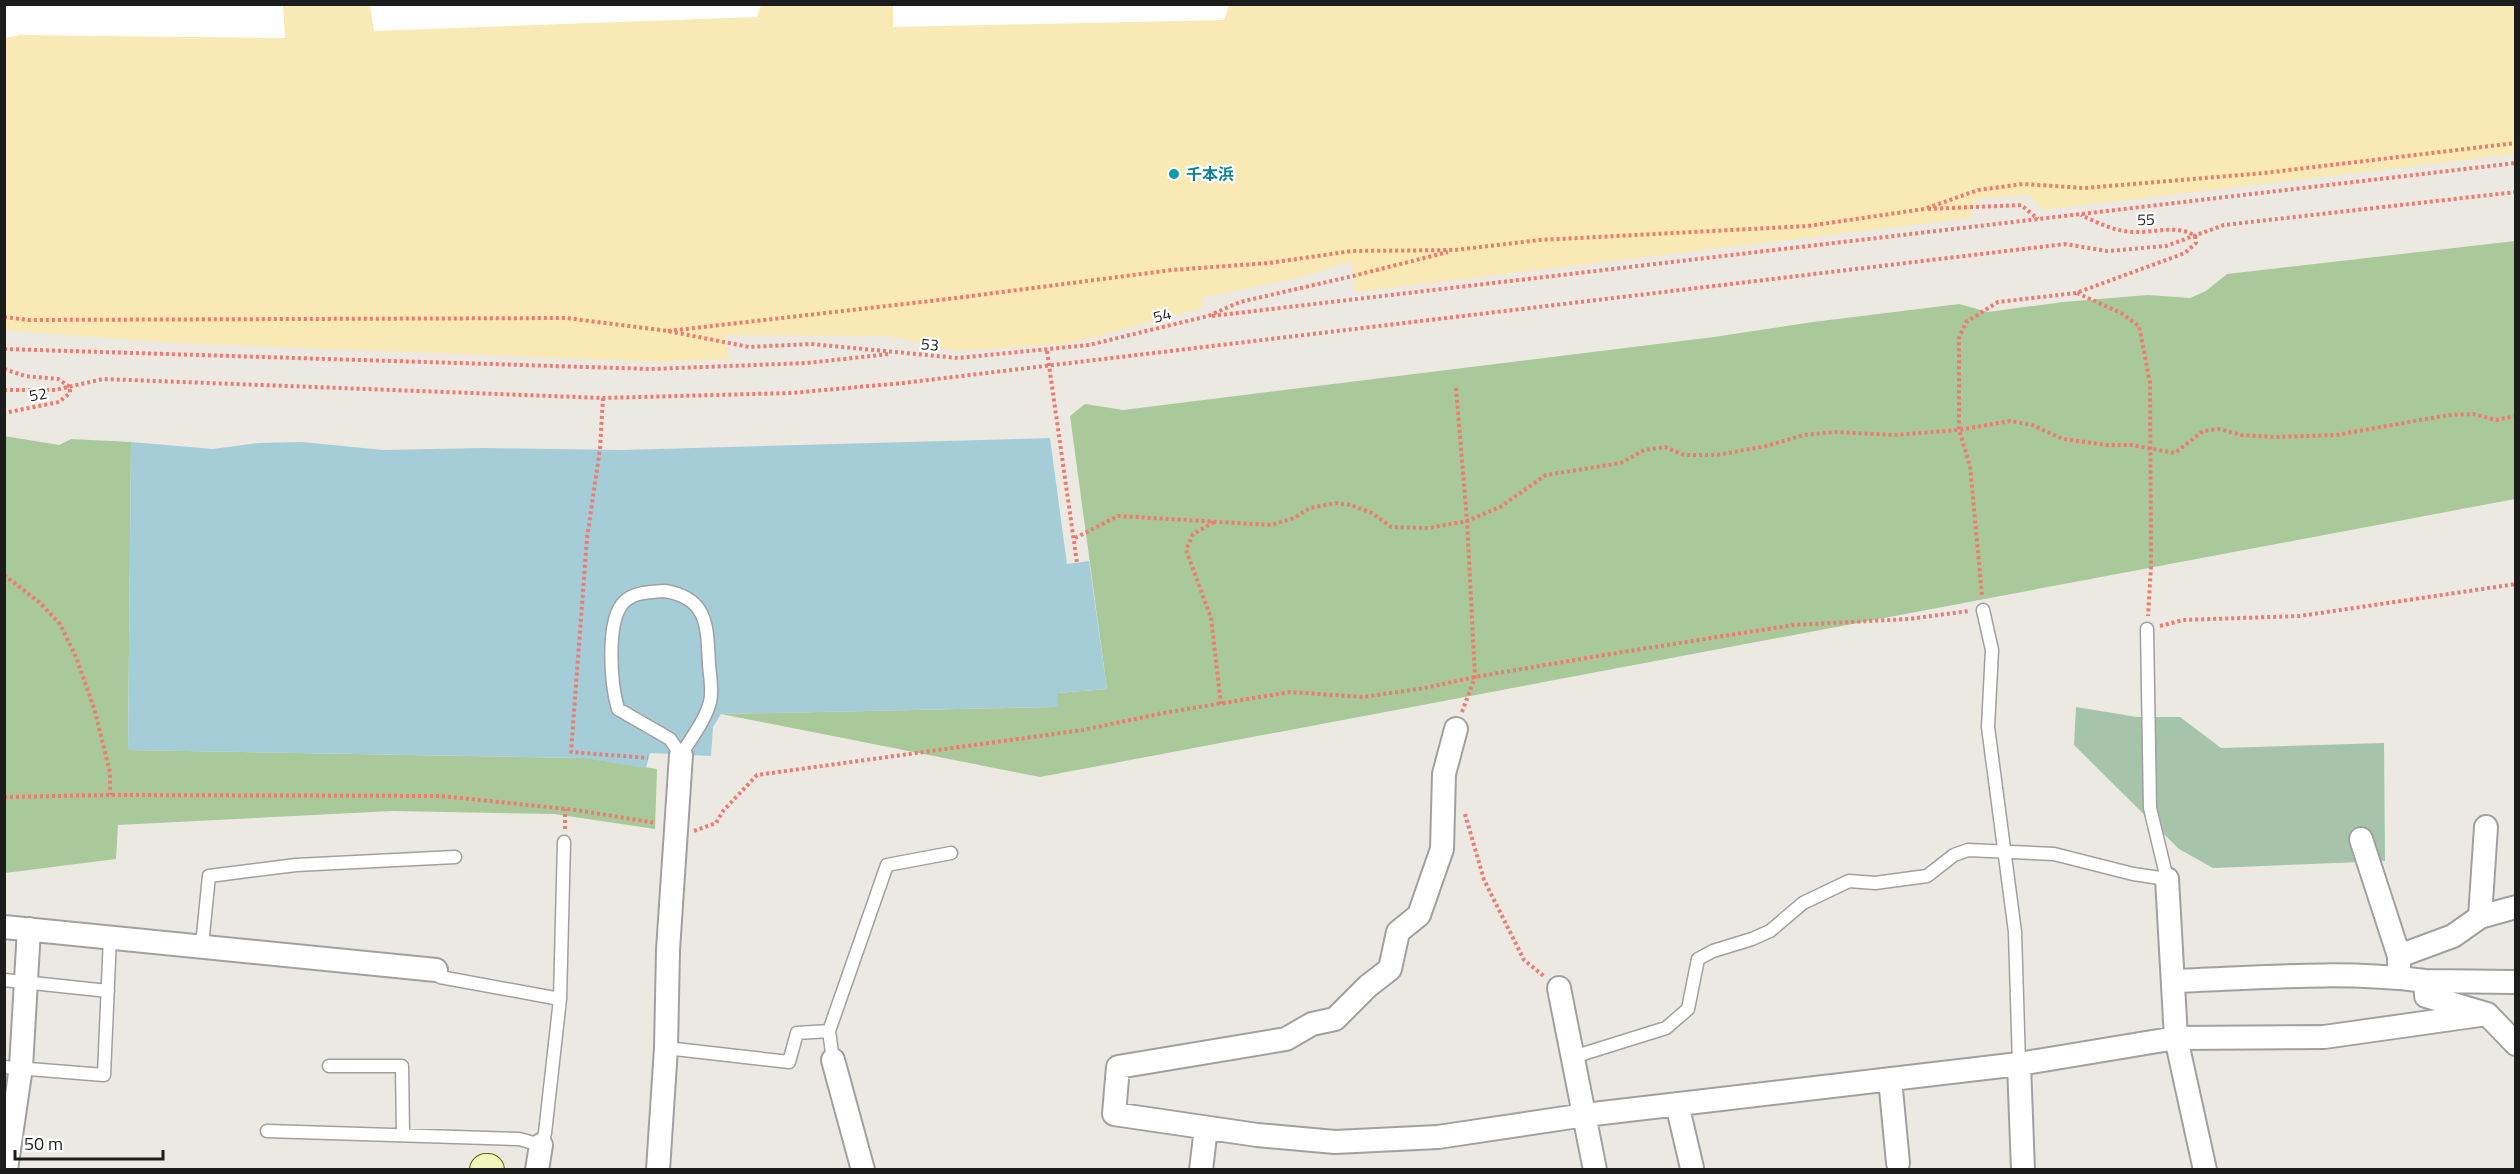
<svg xmlns="http://www.w3.org/2000/svg" width="2520" height="1174" font-family="'Titillium Web','Noto Sans JP',sans-serif">
	<style>
		.forest { fill: #a9c99a }
		.sand { fill: #f9e9b4 }
		.cemetery { fill: #a5c4a9 }
		.water { fill: #a5cdd7 }
		.pier { fill: #fff }
		.lines { fill: none; stroke-linecap: round; stroke-linejoin: round }
		.service-casing { stroke: #a0a0a0; stroke-width: 15 }
		.minor-casing { stroke: #a0a0a0; stroke-width: 26 }
		.secondary-casing { stroke: #61690d; stroke-width: 34 }
		.path { stroke: #ee7b71; stroke-width: 4; stroke-dasharray: 3 3; stroke-linecap: butt }
		.service { stroke: #fff; stroke-width: 12 }
		.minor { stroke: #fff; stroke-width: 22 }
		.secondary { stroke: #f2f4b9; stroke-width: 32 }
		.culture-dot { fill: #0f9aa8; stroke: #fff; stroke-width: 2 }
		.labels { text-anchor: middle; stroke-width: 4.5; stroke-linejoin: round; paint-order: stroke }
		.culture-label { font-size: 16px; font-weight: bold; fill: #0d838f; stroke: #fff; text-anchor: start }
		.street-label { font-size: 16px; fill: #1c1c1c; stroke: #fff }
	</style>
	<rect width="100%" height="100%" fill="#ece9e2"/>
	<path class="forest" d="M 2515,241 L 2515,499 L 1040,777 L 721,714 L 1057,707 L 1057,693 L 1107,689 L 1070,416 L 1085,404 L 1123,410 L 1714,337 L 1813,322 L 1959,304 L 1988,312 L 2063,302 L 2148,295 L 2190,298 L 2206,291 L 2227,274 Z
		M 4,436 L 59,445 L 71,439 L 131,442 L 128,750 L 585,758 L 657,769 L 655,829 L 554,814 L 392,811 L 118,825 L 116,859 L 5,873 Z"/>
	<path class="sand" d="M 5,5 L 2515,5 L 2515,154 L 2043,210 L 2029,195 L 1976,199 L 1970,218 L 1355,292 L 1352,261 L 1301,277 L 1201,298 L 1203,308 L 1087,339 L 1061,344 L 954,351 L 888,336 L 725,335 L 729,359 L 662,362 L 173,343 L 5,330 Z"/>
	<path class="cemetery" d="M 2076,707 L 2137,717 L 2180,717 L 2221,748 L 2384,743 L 2385,861 L 2213,868 L 2179,849 L 2074,745 Z"/>
	<path class="water" d="M 1050,438 L 1067,564 L 1089,561 L 1107,689 L 1057,693 L 1058,707 L 721,714 L 713,727 L 711,756 L 650,753 L 646,768 L 584,758 L 128,750 L 131,442 L 213,449 L 258,443 L 302,442 L 383,450 L 484,448 L 622,450 Z"/>
	<path class="pier" d="M 4,5 L 283,5 L 285,38 L 21,35 L 5,38 Z
		M 370,5 L 370,4 L 761,5 L 757,17 L 374,31 Z
		M 893,5 L 894,4 L 1229,5 L 1224,20 L 893,27 Z"/>
	<g class="lines">
		<g class="service-casing">
			<path id="service" d="M 665,591 C 709,598 707,628 709,665 C 710,676 713,691 710,702 C 705,721 691,738 681,755 L 670,739 L 618,709 C 611,685 605,619 625,601 C 635,592 652,592 665,591 Z
				M 1983,610 L 1992,650 L 1988,727 L 2015,932 L 2019,1064
				M 202,945 L 209,876 L 296,865 L 455,857
				M 4,980 L 108,991
				M 560,999 L 564,842
				M 666,1048 L 789,1062 L 797,1033 L 829,1031
				M 1573,1057 L 1666,1028 L 1688,1009 L 1698,959 L 1713,951 L 1752,939 L 1770,931 L 1803,903 L 1849,881 L 1875,883 L 1927,876 L 1954,855 L 1968,850 L 2054,854 L 2133,874 L 2167,879 L 2150,808 L 2147,629
				M 833,1060 L 829,1031 L 887,865 L 951,853
				M 329,1066 L 402,1066 L 403,1134
				M 4,1067 L 104,1075 L 110,937
				M 267,1131 L 519,1139 L 541,1145 L 545,1133 L 560,999 L 440,977 L 436,970"/>
		</g>
		<g class="minor-casing">
			<path id="minor" d="M 1456,729 L 1444,774 L 1442,849 L 1419,915 L 1398,932 L 1390,969 L 1368,986 L 1335,1019 L 1312,1024 L 1286,1039 L 1118,1067 L 1114,1114 L 1257,1135 L 1335,1142 L 1438,1137 L 1585,1115 L 2019,1064 L 2176,1038 L 2324,1037 L 2487,1014 L 2426,996 L 2425,981 L 2516,982
				M 2361,839 L 2399,956
				M 2167,879 L 2176,1038 L 2205,1170
				M 2480,917 L 2486,827
				M 4,927 L 436,970
				M 2399,978 L 2399,956 L 2453,936 L 2480,917 L 2516,907
				M 2173,981 C 2257,978 2342,970 2425,981
				M 1559,988 L 1595,1170
				M 2487,1014 L 2516,1044
				M 833,1060 L 863,1170
				M 2019,1064 L 2023,1170
				M 1890,1079 L 1898,1163
				M 1677,1104 L 1692,1168
				M 6,1170 L 21,1067 L 29,929
				M 537,1170 L 541,1145
				M 658,1170 L 666,1048 L 668,950 L 681,755
				M 1201,1170 L 1206,1128"/>
		</g>
		<g class="secondary-casing">
			<path id="secondary" d="M 486,1170 L 488,1170"/>
		</g>
		<path class="path" d="M 1928,209 L 2021,205 L 2038,219
			M 2077,293 L 2121,313 L 2139,326 L 2150,383 L 2151,566 L 2148,616
			M 1212,316 L 2516,163
			M 4,317 L 28,320 L 566,318 L 668,331 L 749,347 L 811,344 L 958,358 L 1089,345 L 1208,316 L 1240,302 L 1353,276 L 1448,252
			M 668,331 L 948,299 L 1172,270 L 1269,263 L 1352,251 L 1455,250 L 1540,240 L 1808,226 L 1924,209 L 1978,190 L 2023,184 L 2084,188 L 2264,173 L 2516,143
			M 4,349 L 651,369 L 807,363 L 889,354
			M 1047,351 L 1077,563
			M 4,369 L 25,376 L 58,379 L 70,387 L 70,393 L 59,402 L 4,413
			M 1456,388 L 1467,521 L 1475,677 L 1462,712
			M 4,390 L 55,390 L 103,379 L 603,398 L 791,393 L 903,383 L 2065,244 L 2107,251 L 2166,246 L 2224,225 L 2516,192
			M 603,398 L 600,449 L 587,538 L 571,752 L 648,758
			M 1214,522 L 1193,534 L 1186,550 L 1211,618 L 1221,704
			M 1075,538 L 1118,516 L 1271,525 L 1294,518 L 1310,508 L 1336,503 L 1351,505 L 1372,513 L 1391,527 L 1429,528 L 1467,521 L 1500,507 L 1546,475 L 1621,463 L 1644,450 L 1665,447 L 1684,455 L 1717,455 L 1766,446 L 1804,435 L 1835,432 L 1894,435 L 1959,430 L 2010,421 L 2032,425 L 2063,439 L 2107,445 L 2131,445 L 2175,453 L 2203,431 L 2219,429 L 2241,435 L 2276,437 L 2336,435 L 2449,415 L 2473,414 L 2496,420 L 2516,416
			M 4,575 L 39,602 L 60,624 L 76,657 L 94,708 L 110,772 L 110,795
			M 1982,595 L 1970,466 L 1959,430 L 1959,338 L 1966,322 L 1998,302 L 2076,293 L 2185,253 L 2196,243 L 2195,236 C 2178,224 2155,233 2135,232 C 2116,232 2098,223 2081,215
			M 2160,626 L 2183,620 L 2300,616 L 2516,584
			M 4,797 L 110,795 L 441,796 L 576,810 L 656,823
			M 1465,814 L 1484,880 L 1524,960 L 1545,977
			M 565,829 L 565,809
			M 694,831 L 716,823 L 723,811 L 757,775 L 1083,730 L 1163,713 L 1290,692 L 1363,697 L 1425,688 L 1475,677 L 1604,655 L 1793,625 L 1909,619 L 1969,611"/>
		<use href="#service" class="service"/>
		<use href="#minor" class="minor"/>
		<use href="#secondary" class="secondary"/>
	</g>
	<circle class="culture-dot" cx="1174" cy="174" r="6"/>
	<g class="labels">
		<g class="culture-label">
			<text x="1186" y="180">千本浜</text>
		</g>
		<g class="street-label">
			<text transform="translate(2146 219) rotate(-1)" y="6">55</text>
			<text transform="translate(1162 315) rotate(-14)" y="6">54</text>
			<text transform="translate(930 344) rotate(5)" y="6">53</text>
			<text transform="translate(38 394) rotate(-11)" y="6">52</text>
		</g>
	</g>
	<rect width="2520" height="1174" fill="none" stroke="#1c1c1c" stroke-width="12"/>
	<path d="M15 1150v9h148v-9" fill="none" stroke="#1c1c1c" stroke-width="3"/>
	<text x="24" y="1150" font-size="18" fill="#1c1c1c" stroke="#ffffff" stroke-width="4.5" paint-order="stroke">50 m</text>
</svg>
